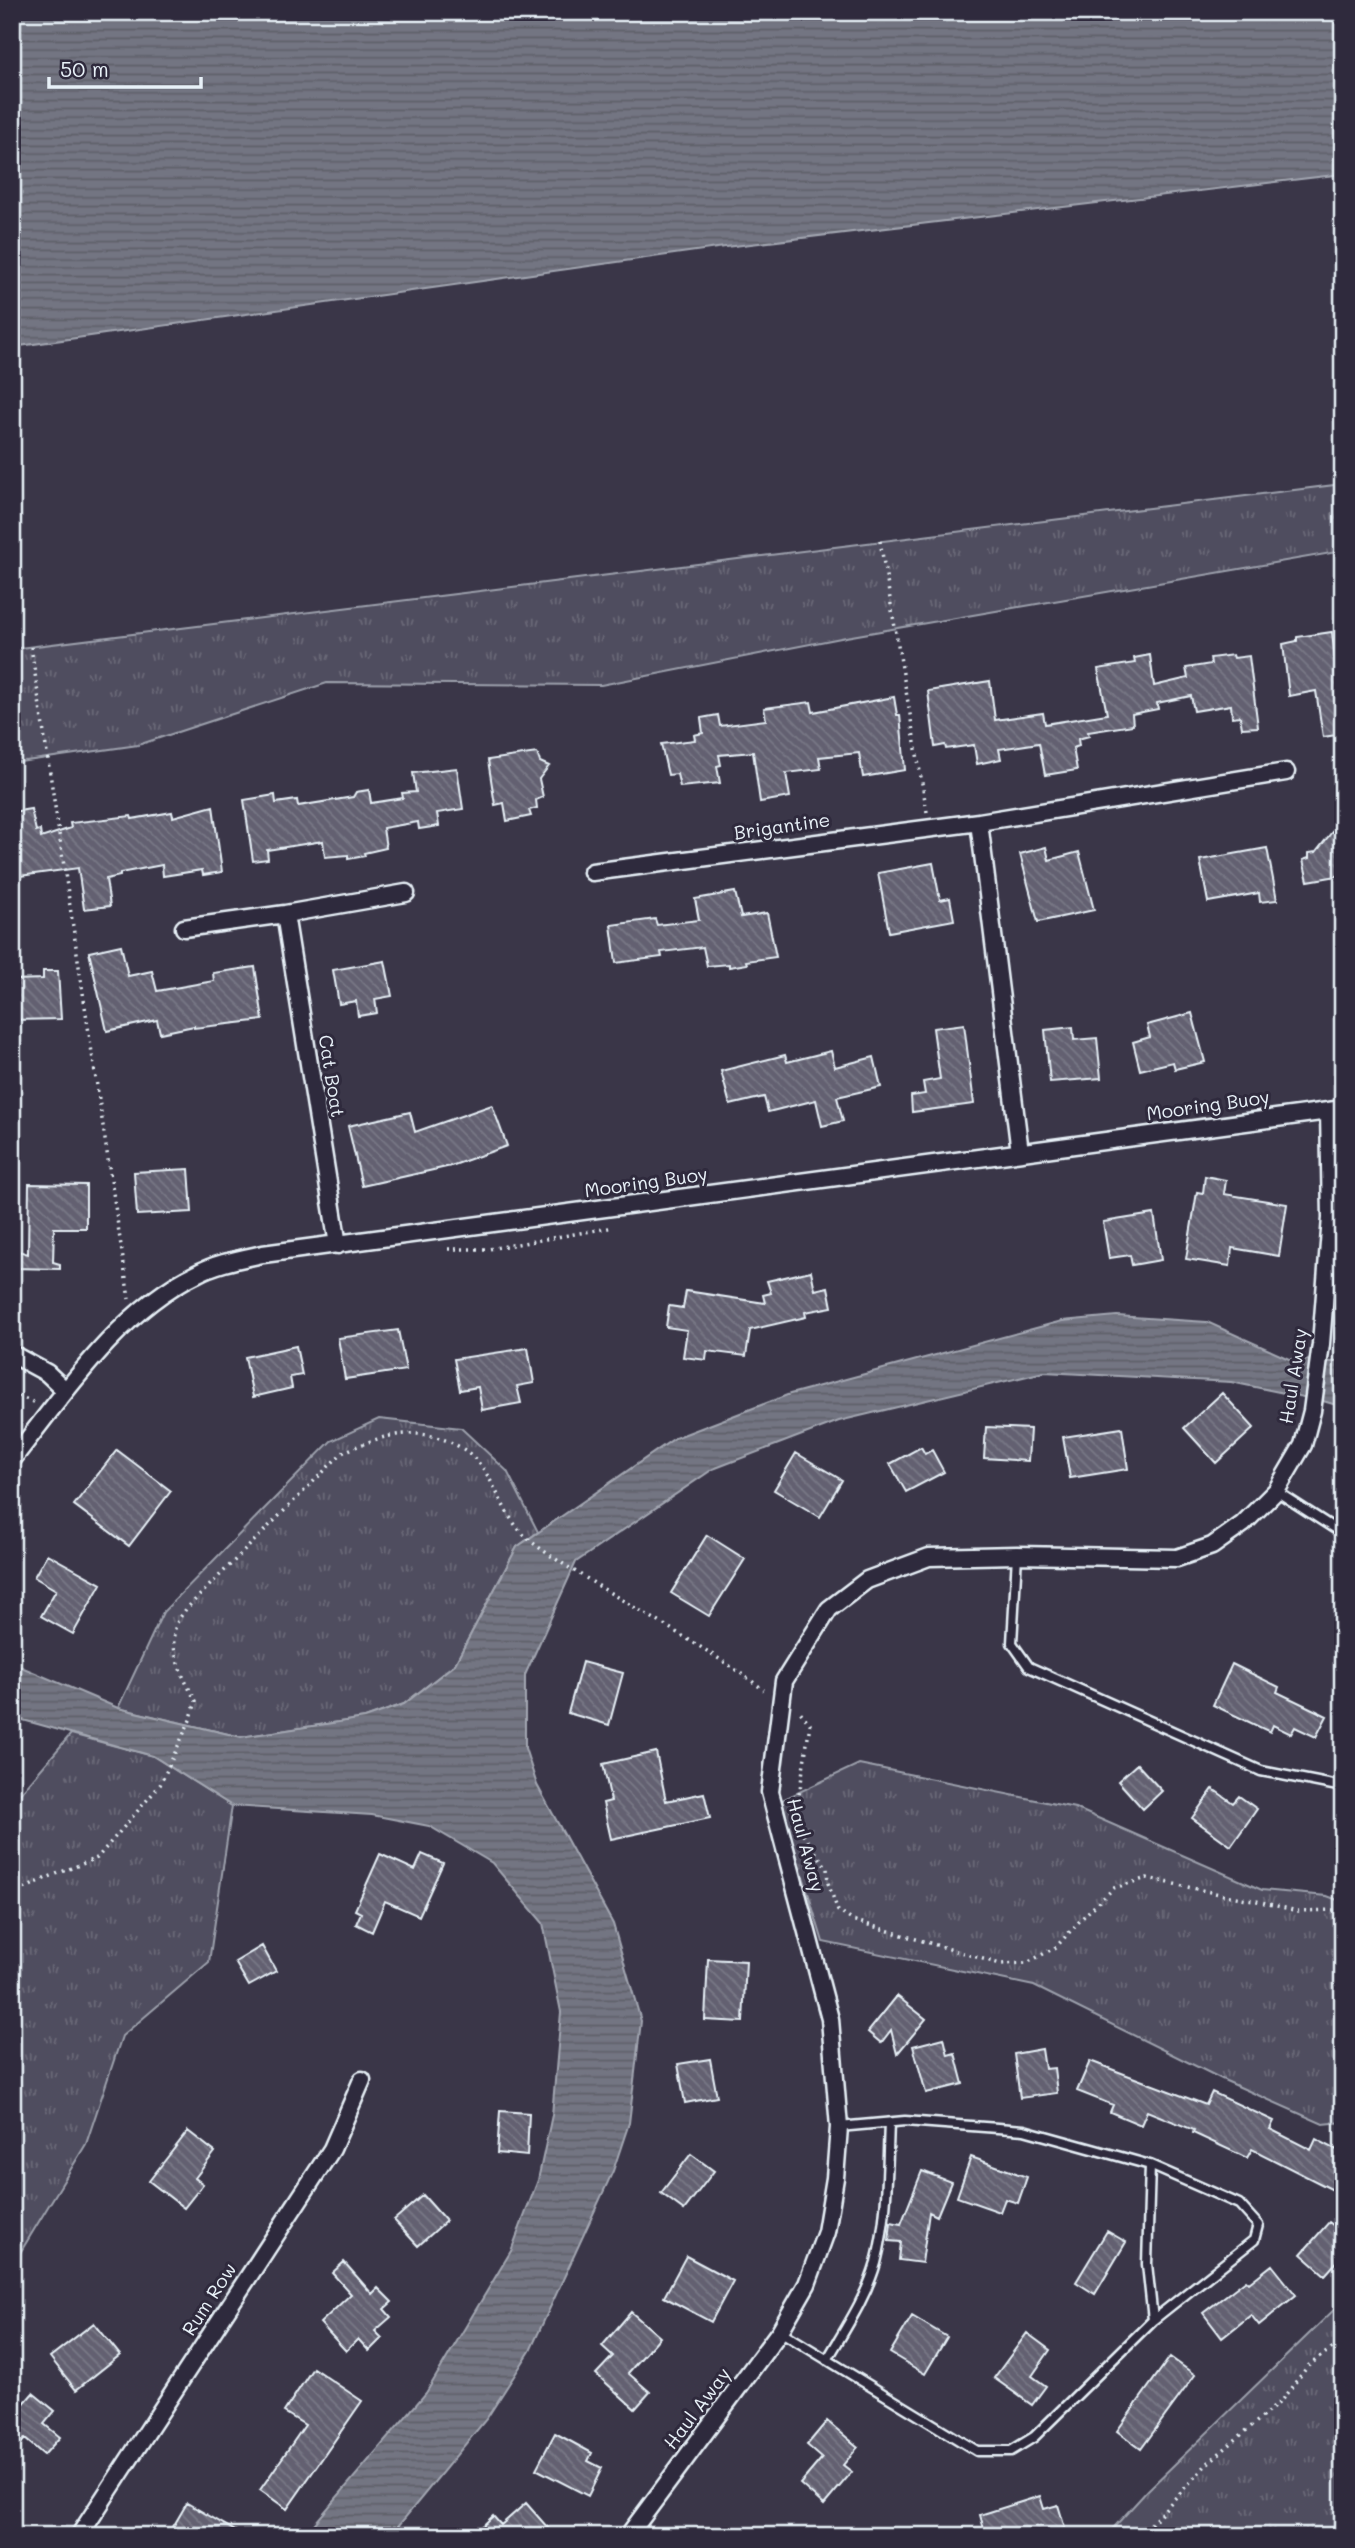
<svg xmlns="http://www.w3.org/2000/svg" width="1355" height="2548" font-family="Mali,sans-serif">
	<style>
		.grass { fill: url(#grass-tufts); stroke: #9ca0ac; stroke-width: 2 }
		.water { fill: url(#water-rules); stroke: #a2a6b1; stroke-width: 2 }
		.building { fill: url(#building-back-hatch); stroke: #e8f1f8; stroke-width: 2 }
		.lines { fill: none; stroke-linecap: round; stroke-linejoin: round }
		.lane-casing { stroke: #e8f1f8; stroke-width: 13 }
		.street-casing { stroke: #e8f1f8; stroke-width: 21 }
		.path { stroke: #e8f1f8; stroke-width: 3.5; stroke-dasharray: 2 5; stroke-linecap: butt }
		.lane { stroke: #2f2a3d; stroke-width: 8 }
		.street { stroke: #2f2a3d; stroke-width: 16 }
		.labels { text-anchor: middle; stroke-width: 6; stroke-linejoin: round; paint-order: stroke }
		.street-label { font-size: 19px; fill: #e8f1f8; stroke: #2f2a3d }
	</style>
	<defs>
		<pattern id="grass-tufts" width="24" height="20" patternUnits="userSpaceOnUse" patternTransform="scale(1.75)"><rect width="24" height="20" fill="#504e5f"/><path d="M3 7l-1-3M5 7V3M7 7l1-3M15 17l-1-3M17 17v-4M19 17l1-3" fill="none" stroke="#696877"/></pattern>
		<pattern id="water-rules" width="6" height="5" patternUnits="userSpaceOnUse" patternTransform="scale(1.75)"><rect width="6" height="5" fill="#737482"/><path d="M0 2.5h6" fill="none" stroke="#5f6069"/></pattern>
		<pattern id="building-back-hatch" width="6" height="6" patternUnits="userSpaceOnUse" patternTransform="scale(1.75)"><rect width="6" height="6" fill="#636171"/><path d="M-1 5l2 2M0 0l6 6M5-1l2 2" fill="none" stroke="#797886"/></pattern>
	</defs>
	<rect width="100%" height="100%" fill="#3a3648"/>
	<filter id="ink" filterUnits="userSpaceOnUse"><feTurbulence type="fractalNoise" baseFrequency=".0143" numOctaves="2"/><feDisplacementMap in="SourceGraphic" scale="14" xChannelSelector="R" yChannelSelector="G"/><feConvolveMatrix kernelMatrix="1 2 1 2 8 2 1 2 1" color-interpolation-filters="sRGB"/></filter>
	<g filter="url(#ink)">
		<path class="grass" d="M 1343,484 L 1343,551 L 846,637 L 601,685 L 327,683 L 138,745 L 12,763 L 12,649 Z
			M 379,1419 L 461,1428 L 507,1471 L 538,1532 L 517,1547 L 455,1664 L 404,1704 L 365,1718 L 241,1737 L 118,1708 L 163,1612 L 331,1441 Z
			M 71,1734 L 153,1756 L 232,1806 L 209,1962 L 122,2036 L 86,2144 L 12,2266 L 12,1803 Z
			M 859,1764 L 1075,1808 L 1262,1890 L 1327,1896 L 1343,1902 L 1343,2122 L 1323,2124 L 1226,2081 L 1034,1986 L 823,1942 L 780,1801 Z
			M 1343,2301 L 1343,2536 L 1106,2536 L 1148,2490 Z"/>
		<path class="water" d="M 12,12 L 1343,12 L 1343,174 L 717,248 L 12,347 Z
			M 1117,1316 L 1207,1322 L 1289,1359 L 1332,1362 L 1343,1359 L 1343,1407 L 1323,1401 L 1231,1382 L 1044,1372 L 839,1421 L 713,1469 L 576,1562 L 525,1675 L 525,1748 L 537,1785 L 613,1924 L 641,2021 L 629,2123 L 613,2171 L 530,2351 L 487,2418 L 390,2536 L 304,2536 L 426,2393 L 511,2251 L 538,2180 L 552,2115 L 561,2012 L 543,1923 L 492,1863 L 429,1826 L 372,1815 L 232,1806 L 153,1756 L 12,1717 L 12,1663 L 118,1708 L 241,1737 L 365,1718 L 404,1704 L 455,1664 L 517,1547 L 675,1438 L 790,1394 L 1062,1321 Z"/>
		<path class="building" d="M 1332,632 L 1335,660 L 1343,659 L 1343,675 L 1341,675 L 1343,734 L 1323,737 L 1316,691 L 1289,696 L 1283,644 L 1297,641 L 1297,637 Z
			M 1150,655 L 1154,686 L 1188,678 L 1186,668 L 1211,664 L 1210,658 L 1233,655 L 1234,658 L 1249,656 L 1258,727 L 1242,728 L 1240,716 L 1232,717 L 1231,705 L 1194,711 L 1191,696 L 1157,703 L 1158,709 L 1132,714 L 1133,725 L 1088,732 L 1089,736 L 1078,739 L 1079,746 L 1073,748 L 1077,770 L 1045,775 L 1039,743 L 999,749 L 1001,759 L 977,764 L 974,745 L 946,749 L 945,745 L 935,747 L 928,691 L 990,681 L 995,720 L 1043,713 L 1045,724 L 1107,714 L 1098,669 L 1135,663 L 1134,658 Z
			M 894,697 L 897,715 L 900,715 L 905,770 L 863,777 L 859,753 L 819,757 L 821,769 L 786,773 L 790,797 L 760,802 L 753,752 L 719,755 L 721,765 L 717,766 L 720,783 L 680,787 L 677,774 L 668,775 L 661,744 L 695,740 L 694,735 L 703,733 L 701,718 L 718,715 L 720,726 L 766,720 L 764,708 L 811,702 L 813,712 Z
			M 537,753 L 540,762 L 549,766 L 539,779 L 543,797 L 536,800 L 537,808 L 529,810 L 531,816 L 507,821 L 504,803 L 495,805 L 488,760 Z
			M 457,768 L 463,809 L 437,813 L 439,826 L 419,829 L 418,822 L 383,828 L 386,848 L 364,853 L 365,856 L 348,859 L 348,855 L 325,857 L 323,841 L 267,850 L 268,859 L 253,861 L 244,800 L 275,795 L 276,803 L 297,800 L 298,806 L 353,797 L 356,792 L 369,790 L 371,803 L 403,798 L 402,793 L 416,792 L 413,773 Z
			M 213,806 L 222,872 L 203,875 L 202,870 L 163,876 L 162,865 L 120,873 L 120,876 L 106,879 L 110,906 L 84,909 L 78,868 L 12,877 L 12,812 L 31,809 L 36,831 L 40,830 L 41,838 L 71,828 L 70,823 L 131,816 L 132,819 L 172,812 L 173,817 Z
			M 1343,818 L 1343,875 L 1308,881 L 1303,860 L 1309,858 L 1309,853 L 1316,852 Z
			M 1046,847 L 1049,860 L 1079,852 L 1094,910 L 1038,922 L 1020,854 Z
			M 1267,848 L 1277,900 L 1260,902 L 1259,893 L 1208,902 L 1200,860 Z
			M 933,863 L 940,900 L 950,898 L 954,920 L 889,932 L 878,873 Z
			M 735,892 L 741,917 L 767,913 L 776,957 L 746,961 L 747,964 L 729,967 L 729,964 L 707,966 L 703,947 L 661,952 L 662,957 L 616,963 L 611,925 L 655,919 L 657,925 L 699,920 L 695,899 Z
			M 121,945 L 128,976 L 152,971 L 157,991 L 214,981 L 213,973 L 255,967 L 263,1020 L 194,1028 L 194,1026 L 160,1033 L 157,1020 L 107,1031 L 89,952 Z
			M 385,961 L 392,996 L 375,999 L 377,1013 L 358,1016 L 356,1001 L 339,1004 L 333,970 Z
			M 43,971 L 58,971 L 61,1019 L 12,1020 L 12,980 L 43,979 Z
			M 1192,1013 L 1205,1062 L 1175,1069 L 1173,1062 L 1140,1070 L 1133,1042 L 1150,1037 L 1147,1025 Z
			M 964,1024 L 974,1104 L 912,1112 L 911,1096 L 925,1094 L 923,1082 L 940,1079 L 933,1028 Z
			M 1073,1027 L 1074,1040 L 1097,1038 L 1101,1078 L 1050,1082 L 1045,1030 Z
			M 831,1051 L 835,1067 L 874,1057 L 881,1087 L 837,1097 L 843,1121 L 822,1126 L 816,1100 L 768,1112 L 764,1097 L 730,1105 L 721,1071 L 785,1055 L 787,1062 Z
			M 492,1105 L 507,1146 L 451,1166 L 362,1186 L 348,1126 L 410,1112 L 415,1132 Z
			M 189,1169 L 192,1212 L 137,1215 L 134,1172 Z
			M 1205,1176 L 1226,1180 L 1224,1194 L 1287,1204 L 1279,1256 L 1232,1248 L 1230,1266 L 1186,1259 L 1197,1192 L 1203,1193 Z
			M 29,1184 L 86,1185 L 86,1228 L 54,1228 L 53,1262 L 60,1264 L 60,1269 L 12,1268 L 12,1249 L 28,1254 Z
			M 1154,1214 L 1161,1260 L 1132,1265 L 1130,1255 L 1109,1258 L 1103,1222 Z
			M 811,1271 L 815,1290 L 828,1287 L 832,1307 L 805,1312 L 806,1317 L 750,1330 L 746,1356 L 707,1351 L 706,1360 L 683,1357 L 687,1330 L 666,1327 L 669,1306 L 683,1308 L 686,1291 L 765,1303 L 763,1295 L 771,1293 L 767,1281 Z
			M 398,1330 L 406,1370 L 345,1379 L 338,1338 Z
			M 296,1346 L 302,1375 L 290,1377 L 292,1388 L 253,1397 L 245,1357 Z
			M 528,1348 L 534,1383 L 517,1386 L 521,1403 L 482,1410 L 478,1387 L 460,1390 L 454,1359 Z
			M 1222,1393 L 1254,1428 L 1216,1463 L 1184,1428 Z
			M 986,1427 L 1030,1429 L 1028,1461 L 984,1458 Z
			M 1122,1428 L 1128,1469 L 1070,1478 L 1063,1437 Z
			M 921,1447 L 925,1454 L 932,1450 L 944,1472 L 906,1492 L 890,1464 Z
			M 117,1450 L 171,1491 L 129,1546 L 74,1505 Z
			M 796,1453 L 842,1480 L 820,1517 L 774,1490 Z
			M 707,1535 L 745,1559 L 709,1616 L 671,1593 Z
			M 47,1554 L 101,1584 L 73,1634 L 41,1616 L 56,1590 L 34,1577 Z
			M 582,1662 L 623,1673 L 609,1725 L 568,1713 Z
			M 1232,1664 L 1279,1687 L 1277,1692 L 1327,1716 L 1316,1737 L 1295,1727 L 1291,1734 L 1273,1725 L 1270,1732 L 1213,1705 Z
			M 656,1752 L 666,1801 L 704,1793 L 710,1818 L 611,1839 L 603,1803 L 611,1801 L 603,1764 Z
			M 1137,1764 L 1162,1791 L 1143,1809 L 1118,1781 Z
			M 1213,1789 L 1233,1803 L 1239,1796 L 1257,1809 L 1231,1846 L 1192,1818 Z
			M 380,1854 L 415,1870 L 422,1854 L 443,1863 L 419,1916 L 385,1901 L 372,1932 L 356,1924 L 361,1913 L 355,1910 Z
			M 262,1946 L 276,1971 L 249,1986 L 235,1962 Z
			M 708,1959 L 746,1961 L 743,2022 L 705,2020 Z
			M 897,1996 L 926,2019 L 897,2054 L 891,2030 L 881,2043 L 868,2032 Z
			M 944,2038 L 948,2055 L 955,2053 L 963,2084 L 926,2093 L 913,2046 Z
			M 1042,2049 L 1045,2069 L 1054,2068 L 1057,2093 L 1020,2098 L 1014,2054 Z
			M 710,2059 L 717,2097 L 685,2103 L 678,2064 Z
			M 1090,2061 L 1206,2105 L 1212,2092 L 1274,2121 L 1270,2129 L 1311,2150 L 1316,2139 L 1343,2153 L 1343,2195 L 1252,2149 L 1247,2158 L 1193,2133 L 1194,2130 L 1147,2111 L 1141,2125 L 1110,2112 L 1113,2105 L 1077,2091 Z
			M 500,2111 L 529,2113 L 527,2156 L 497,2153 Z
			M 188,2131 L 215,2152 L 195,2178 L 203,2184 L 184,2208 L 149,2181 Z
			M 691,2154 L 714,2171 L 684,2210 L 661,2193 Z
			M 971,2157 L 1027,2177 L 1018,2203 L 1005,2199 L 1000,2212 L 957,2197 Z
			M 922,2171 L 951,2182 L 937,2216 L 929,2212 L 922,2263 L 899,2260 L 901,2242 L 889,2241 L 891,2222 L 901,2224 Z
			M 423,2195 L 446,2221 L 418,2246 L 394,2220 Z
			M 1329,2222 L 1343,2233 L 1343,2255 L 1325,2275 L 1301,2254 Z
			M 1107,2231 L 1126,2242 L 1095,2294 L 1076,2282 Z
			M 686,2256 L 733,2281 L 711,2322 L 664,2297 Z
			M 344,2262 L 372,2294 L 378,2288 L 392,2302 L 384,2309 L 391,2317 L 375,2331 L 382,2338 L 369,2351 L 358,2339 L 346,2351 L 320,2323 L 351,2294 L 332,2273 Z
			M 1272,2265 L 1296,2295 L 1259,2325 L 1251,2315 L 1222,2338 L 1203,2313 L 1246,2280 L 1249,2283 Z
			M 631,2312 L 660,2337 L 628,2373 L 650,2392 L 635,2409 L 596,2374 L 613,2356 L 602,2346 Z
			M 912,2316 L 947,2337 L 925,2374 L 890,2353 Z
			M 94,2323 L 120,2355 L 76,2390 L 50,2357 Z
			M 1027,2333 L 1050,2350 L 1032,2376 L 1046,2386 L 1032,2405 L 994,2378 Z
			M 1170,2357 L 1195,2375 L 1141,2449 L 1117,2431 Z
			M 313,2368 L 362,2401 L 287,2509 L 260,2490 L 305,2425 L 284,2412 Z
			M 33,2393 L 55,2411 L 44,2424 L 60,2437 L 44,2455 L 25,2439 L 12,2454 L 12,2401 L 20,2408 Z
			M 827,2421 L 858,2447 L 843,2465 L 852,2472 L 824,2505 L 800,2484 L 822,2458 L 807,2445 Z
			M 555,2433 L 592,2453 L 588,2461 L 602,2468 L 588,2496 L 536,2469 Z
			M 1040,2496 L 1044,2509 L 1058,2505 L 1065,2528 L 1041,2536 L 986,2536 L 980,2515 Z
			M 187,2503 L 244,2536 L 180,2536 L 173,2527 Z
			M 526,2503 L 555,2536 L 472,2536 L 493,2516 L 501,2525 Z"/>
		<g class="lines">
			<g class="lane-casing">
				<path id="lane" d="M 1276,1491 L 1343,1534
					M 1017,1555 L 1012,1643 L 1029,1667 L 1261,1771 L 1343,1787
					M 1150,2165 L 1147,2264 L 1153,2320
					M 780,2331 L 977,2451 L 1011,2451 L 1034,2437 L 1153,2320 L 1254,2240 L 1258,2225 L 1239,2204 L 1150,2165 L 1024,2130 L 905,2121 L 839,2127
					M 827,2360 C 845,2329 866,2298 876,2263 C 888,2217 887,2170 889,2123"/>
			</g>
			<g class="street-casing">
				<path id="street" d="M 979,822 L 1020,1152
					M 592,872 L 979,822 L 1286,772
					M 285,914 L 338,1245
					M 184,928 L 285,914 L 406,893
					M 12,1354 L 47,1373 L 65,1390
					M 12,1460 C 63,1395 120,1310 196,1274 C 216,1263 240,1259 263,1254 L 1343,1109
					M 79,2536 L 332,2149 L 362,2080
					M 628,2536 L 780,2331 L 807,2284 L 826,2232 L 835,2178 L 839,2127 L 830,2019 L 770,1792 L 784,1681 L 829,1609 L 867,1580 L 929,1557 L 1017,1555 L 1177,1558 L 1212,1546 L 1243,1524 L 1276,1491 L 1303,1445 L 1312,1411 L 1321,1344 L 1331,1218 L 1329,1111"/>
			</g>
			<path class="path" d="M 880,541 L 927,812
				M 1343,548 L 1343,559
				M 31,647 L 129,1299
				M 448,1249 L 489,1249 L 614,1227
				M 12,1393 L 35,1403
				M 796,1815 L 810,1724 L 798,1709
				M 799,1829 L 827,1868 L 828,1883 L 838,1911 L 852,1920 L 1000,1964 L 1027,1963 L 1056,1947 L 1086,1914 L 1114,1888 L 1147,1878 L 1224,1895 L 1253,1900 L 1297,1911 L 1337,1910 L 1343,1912
				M 12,1895 L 46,1878 L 97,1858 L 160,1785 L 191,1718 L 196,1701 C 185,1682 169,1652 175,1629 C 176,1622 182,1615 186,1609 L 342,1453 C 380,1435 418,1424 458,1446 C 493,1464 497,1508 523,1534 C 541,1552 580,1574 602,1588 C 657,1621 713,1652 764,1690
				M 1143,2536 L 1150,2525 L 1208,2463 L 1280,2402 L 1308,2366 L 1343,2340"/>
			<use href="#lane" class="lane"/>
			<use href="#street" class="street"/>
		</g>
	</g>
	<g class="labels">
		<g class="street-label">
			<text transform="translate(782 826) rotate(-8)" y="7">Brigantine</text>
			<text transform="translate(332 1076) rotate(81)" y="7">Cat Boat</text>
			<text transform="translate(1208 1105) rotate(-8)" y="7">Mooring Buoy</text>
			<text transform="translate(646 1182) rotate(-8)" y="7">Mooring Buoy</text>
			<text transform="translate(1293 1376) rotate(-81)" y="7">Haul Away</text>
			<text transform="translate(806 1845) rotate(75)" y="7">Haul Away</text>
			<text transform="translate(209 2299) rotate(-57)" y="7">Rum Row</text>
			<text transform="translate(697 2408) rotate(-53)" y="7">Haul Away</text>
		</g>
	</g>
	<rect width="1355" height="2548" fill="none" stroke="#2f2a3d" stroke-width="42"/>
	<rect x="21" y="21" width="1313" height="2506" fill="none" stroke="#e8f1f8" stroke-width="2.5" filter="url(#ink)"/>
	<path d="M49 77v10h152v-10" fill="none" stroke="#e8f1f8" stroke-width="3.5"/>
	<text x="60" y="77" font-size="21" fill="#e8f1f8" stroke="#2f2a3d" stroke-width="5" paint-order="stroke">50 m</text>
</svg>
